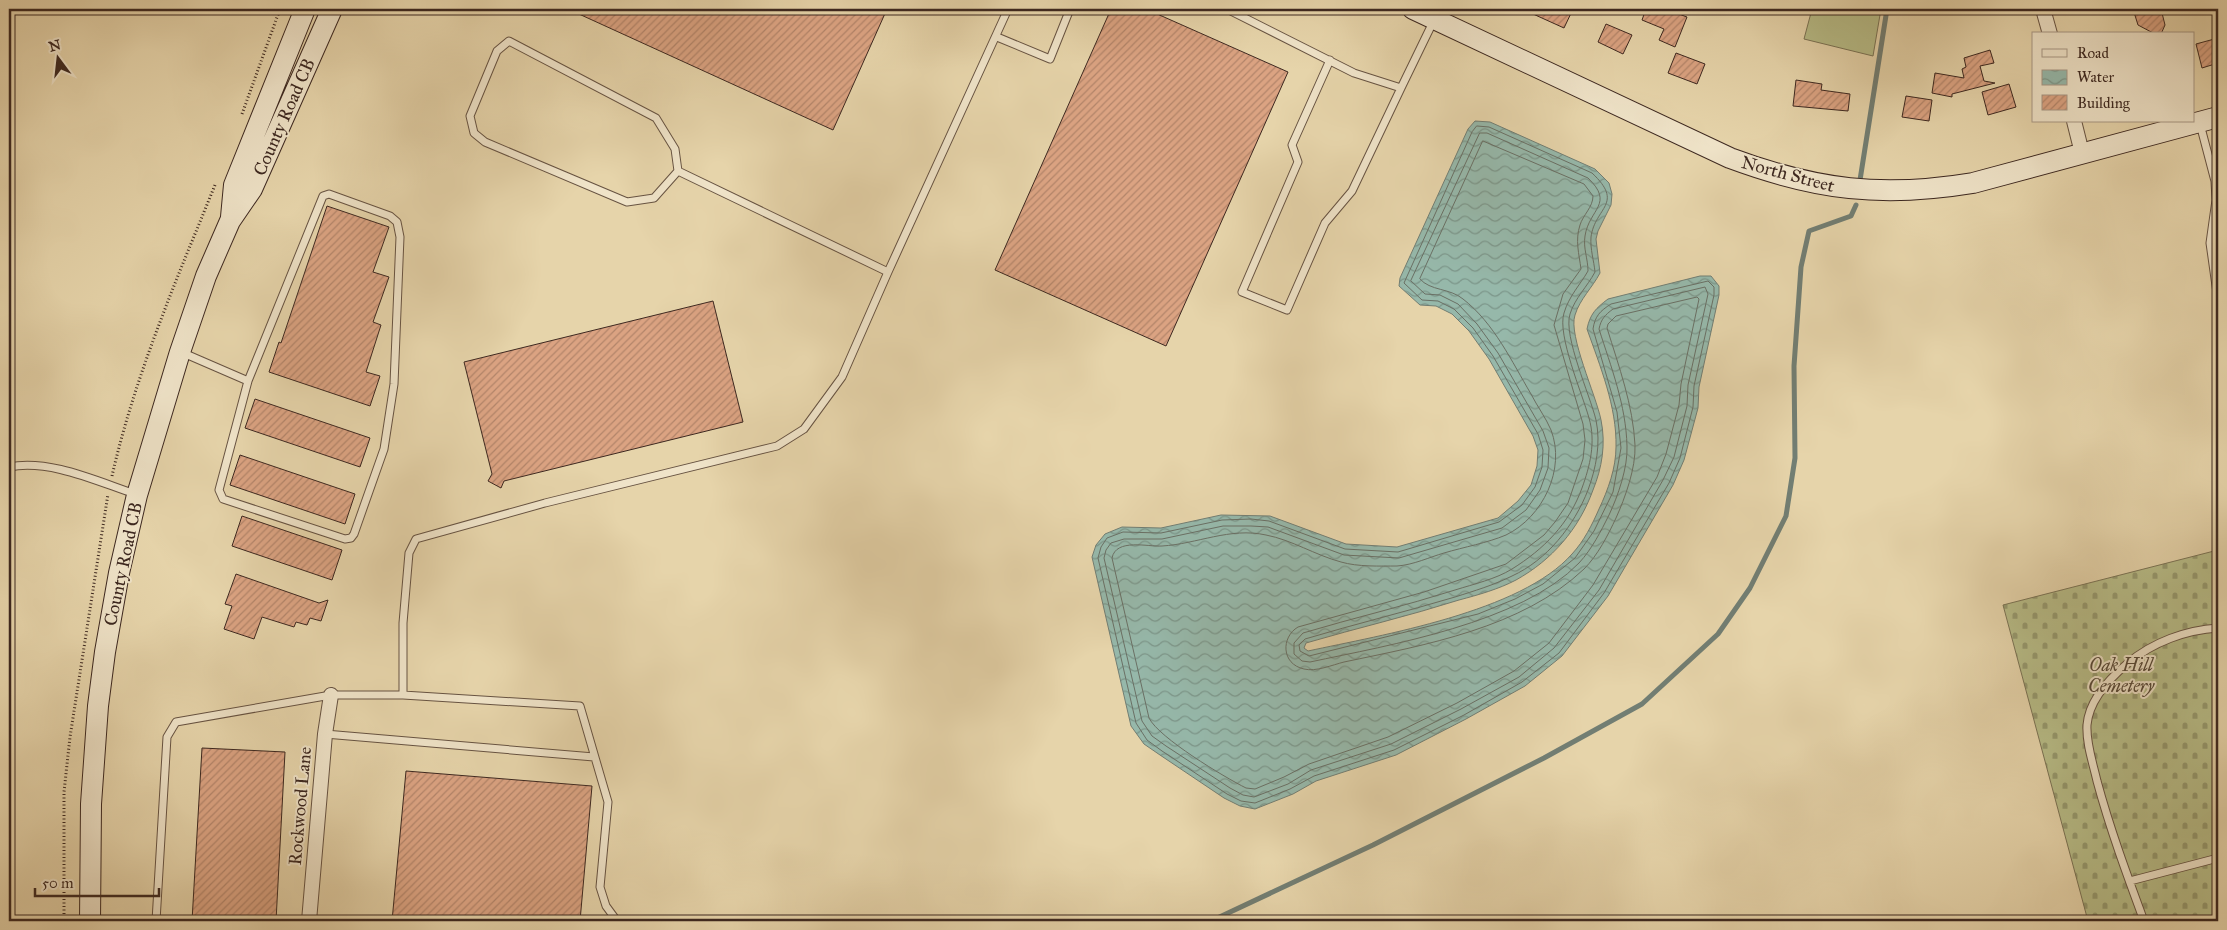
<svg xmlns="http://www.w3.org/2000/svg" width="2227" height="930" font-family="'IM FELL Great Primer',serif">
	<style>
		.cemetery { fill: url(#cemetery-stones); stroke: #7a7254 }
		.park { fill: #b7bc87; stroke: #7a7254 }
		.water { fill: url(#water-waves); stroke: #727e73 }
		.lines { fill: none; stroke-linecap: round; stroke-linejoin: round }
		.shore { stroke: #6a7065; stroke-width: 1 }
		.stream { stroke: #727e73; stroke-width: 5 }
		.building { fill: url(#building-hatch); stroke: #3d2820 }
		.lane-casing { stroke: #675342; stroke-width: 9 }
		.street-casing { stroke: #675342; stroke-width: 16 }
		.secondary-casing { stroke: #3d2820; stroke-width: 22 }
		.path { stroke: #3d2820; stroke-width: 3; stroke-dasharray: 1 2.5; stroke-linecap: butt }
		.lane { stroke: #efe3c8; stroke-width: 7 }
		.street { stroke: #efe3c8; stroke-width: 14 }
		.secondary { stroke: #efe3c8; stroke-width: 20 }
		.labels { text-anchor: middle; stroke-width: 4; stroke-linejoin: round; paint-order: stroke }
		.street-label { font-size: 18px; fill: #3d2820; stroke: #efe3c8 }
		.park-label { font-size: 18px; font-style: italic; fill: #554635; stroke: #efe3c8 }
	</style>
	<defs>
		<pattern id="cemetery-stones" width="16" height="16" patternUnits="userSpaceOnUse" patternTransform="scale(1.25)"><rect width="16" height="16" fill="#b7bc87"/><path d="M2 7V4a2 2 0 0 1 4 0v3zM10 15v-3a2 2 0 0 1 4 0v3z" fill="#96996e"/></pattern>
		<pattern id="water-waves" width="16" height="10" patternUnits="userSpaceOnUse" patternTransform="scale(1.25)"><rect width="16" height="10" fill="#96b8aa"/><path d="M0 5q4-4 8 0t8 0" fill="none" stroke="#7c968a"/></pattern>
		<pattern id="building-hatch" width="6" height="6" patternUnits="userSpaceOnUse" patternTransform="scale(1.25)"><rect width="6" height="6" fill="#dba382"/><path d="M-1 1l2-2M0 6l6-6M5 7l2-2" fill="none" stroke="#b3856a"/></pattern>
	</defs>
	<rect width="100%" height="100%" fill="#e6d4aa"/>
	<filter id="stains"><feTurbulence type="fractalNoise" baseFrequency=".004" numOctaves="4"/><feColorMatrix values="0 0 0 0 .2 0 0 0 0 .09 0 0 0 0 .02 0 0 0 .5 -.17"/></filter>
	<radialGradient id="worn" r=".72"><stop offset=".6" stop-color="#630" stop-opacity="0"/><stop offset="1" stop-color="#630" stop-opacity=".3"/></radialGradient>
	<path class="cemetery" d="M 2218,550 L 2218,921 L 2088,921 L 2003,605 Z"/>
	<path class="park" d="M 1812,9 L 1881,9 L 1873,56 L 1804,39 Z"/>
	<path class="water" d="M 1475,121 L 1490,122 L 1595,169 L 1609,183 L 1612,194 L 1611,205 L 1598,231 L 1596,239 L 1600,273 C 1592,288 1580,299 1575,315 C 1568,335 1596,395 1601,420 C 1606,444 1602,468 1593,490 C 1579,529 1552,560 1516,580 C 1499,589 1478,595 1459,600 C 1409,616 1357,628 1306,643 L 1304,648 L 1308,651 C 1382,635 1521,612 1572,554 C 1584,541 1592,525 1599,509 C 1608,490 1616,468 1616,447 C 1617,407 1600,366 1587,329 C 1590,314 1596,308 1608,299 L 1700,276 L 1711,276 L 1719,286 L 1719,295 L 1699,387 L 1698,408 L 1684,460 L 1673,485 L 1608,596 L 1562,656 L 1525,686 L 1466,719 L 1396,755 L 1316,781 L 1293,794 L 1255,809 L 1240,806 L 1224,798 L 1160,755 L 1144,744 L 1131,726 L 1092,557 L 1096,545 L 1105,534 L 1122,527 L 1161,528 L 1221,515 L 1270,516 L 1346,544 L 1397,547 L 1498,518 L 1518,501 L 1531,485 L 1537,466 L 1538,450 L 1533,436 L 1489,359 L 1469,331 L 1452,314 L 1436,306 L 1420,305 L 1399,286 L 1400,278 L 1468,129 Z"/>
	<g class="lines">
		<path class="shore" d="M 1477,126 L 1489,127 L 1592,173 C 1625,204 1595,207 1591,237 C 1590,249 1594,261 1595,272 C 1587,287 1575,298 1570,314 C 1563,336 1590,395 1596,420 C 1601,444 1596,468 1588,490 C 1574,526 1547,560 1512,576 C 1494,585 1474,591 1455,597 C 1405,612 1355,624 1305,639 L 1299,645 L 1300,651 L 1309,656 L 1478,614 L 1515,599 L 1543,584 L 1575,558 L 1594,531 L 1613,492 L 1621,448 L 1617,412 L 1593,329 C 1595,316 1600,311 1611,304 L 1708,281 L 1714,287 L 1714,295 L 1694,386 L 1693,407 L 1680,458 L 1669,483 L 1604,593 L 1559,653 L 1522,682 L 1464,715 L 1394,750 L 1314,776 L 1290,789 L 1255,803 L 1241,801 L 1227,794 L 1162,751 L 1147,740 L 1136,723 L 1098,558 L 1101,547 L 1107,538 L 1123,532 L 1161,533 L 1222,520 L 1251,519 L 1269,521 L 1345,549 L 1398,552 L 1499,522 L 1522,505 L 1535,487 L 1542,467 L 1543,450 L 1538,434 L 1493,356 L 1473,328 L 1454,309 L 1438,301 L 1422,300 L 1404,283 L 1472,132 Z
			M 1480,133 L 1487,133 L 1588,178 C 1615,204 1589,209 1585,236 C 1583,248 1588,259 1588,271 C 1580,285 1569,296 1564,313 C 1557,335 1582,393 1589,418 C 1596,442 1590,466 1582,488 C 1569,524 1544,549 1512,569 C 1496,579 1474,584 1455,590 C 1405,606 1353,618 1303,633 L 1294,643 L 1294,654 L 1302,661 L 1310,662 C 1390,645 1521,623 1579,563 C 1592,549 1601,531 1609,515 C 1618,496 1628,467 1627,446 C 1626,405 1611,367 1599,329 C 1601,319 1605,315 1613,309 L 1705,287 L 1708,294 L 1688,385 L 1687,406 L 1674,457 L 1663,480 L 1599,590 L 1554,648 L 1519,677 L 1461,709 L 1391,744 L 1311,770 L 1288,784 L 1254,797 L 1243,795 L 1230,788 L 1166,746 L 1152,736 L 1142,721 L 1104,558 L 1106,550 L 1111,543 L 1124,539 L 1162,539 L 1223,526 L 1251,526 L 1268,527 L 1344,555 L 1399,558 L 1502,528 L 1526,510 L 1540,490 L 1548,468 L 1549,448 L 1543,431 L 1498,353 L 1477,324 L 1458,304 L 1440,295 L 1425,294 L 1411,281 Z
			M 1483,141 L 1584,184 L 1593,196 C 1593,207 1583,215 1580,225 C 1575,240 1579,254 1581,269 L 1563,294 L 1554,325 L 1583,424 L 1585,440 L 1583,459 L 1568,503 L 1555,522 L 1544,535 L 1506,564 L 1424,592 L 1298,627 C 1281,637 1281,664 1304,669 C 1316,672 1332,665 1344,662 C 1425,645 1522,628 1584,569 C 1598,555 1608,535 1616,518 C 1625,498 1636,468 1635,445 C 1633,405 1619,367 1607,328 L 1608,324 L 1616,316 L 1697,297 L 1699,299 L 1681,384 L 1679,405 L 1666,454 L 1657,477 L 1593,585 L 1549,643 L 1514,671 L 1457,703 L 1388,737 L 1309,764 L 1284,777 L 1255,789 L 1246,788 C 1224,777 1159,738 1149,718 L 1112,558 C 1116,538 1148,547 1162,546 C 1197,544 1230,527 1266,535 C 1292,540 1315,555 1341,562 C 1358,567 1380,566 1397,566 C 1413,565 1430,557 1444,553 C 1464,547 1487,543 1506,535 C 1543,517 1566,469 1551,430 C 1546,418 1537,406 1531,394 C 1512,362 1494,323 1463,299 C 1450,288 1430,291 1420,279 Z"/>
		<path class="stream" d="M 1860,180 L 1887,9
			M 1211,921 L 1373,845 L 1544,758 L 1642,704 L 1718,634 L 1750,588 L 1786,516 L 1795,458 L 1794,366 L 1801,267 L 1809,231 L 1851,216 L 1856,205"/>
	</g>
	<path class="building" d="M 568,9 L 887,9 L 833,130 Z
		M 1111,9 L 1146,9 L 1288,72 L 1166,346 L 995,270 Z
		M 1522,9 L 1573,9 L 1564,28 Z
		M 1646,9 L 1665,9 L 1687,17 L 1675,47 L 1659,40 L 1664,29 L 1642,20 Z
		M 2133,9 L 2161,9 L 2165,25 L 2161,34 L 2155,34 L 2138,25 Z
		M 1606,24 L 1632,35 L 1623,54 L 1598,42 Z
		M 2218,38 L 2218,63 L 2202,68 L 2196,44 Z
		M 1990,50 L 1994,63 L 1980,66 L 1984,81 L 1995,83 L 1952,94 L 1952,97 L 1932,93 L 1935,73 L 1964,78 L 1962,69 L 1966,67 L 1964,58 Z
		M 1676,53 L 1705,64 L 1697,84 L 1668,73 Z
		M 1796,80 L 1822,84 L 1821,90 L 1850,94 L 1848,111 L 1793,106 Z
		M 2009,84 L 2016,107 L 1988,115 L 1982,92 Z
		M 1906,96 L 1932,100 L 1929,121 L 1902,117 Z
		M 327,206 L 389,227 L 373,272 L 389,277 L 373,322 L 381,325 L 366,372 L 380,376 L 370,406 L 269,372 L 279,342 L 281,343 Z
		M 713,301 L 743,422 L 504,481 L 501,488 L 488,481 L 492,474 L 464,362 Z
		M 255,399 L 370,438 L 360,467 L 245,428 Z
		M 240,455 L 355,494 L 345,524 L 230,485 Z
		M 242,516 L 342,550 L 332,580 L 232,546 Z
		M 236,574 L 319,603 L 328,600 L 321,621 L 310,618 L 307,625 L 296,622 L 294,627 L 262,617 L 254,639 L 224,629 L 232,606 L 225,604 Z
		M 202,748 L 285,752 L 276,921 L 192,921 Z
		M 406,771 L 592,786 L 580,921 L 392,921 Z"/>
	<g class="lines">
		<g class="lane-casing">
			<path id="lane" d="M 1227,9 L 1354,73 L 1401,88 L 1434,20
				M 997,37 L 1050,59 L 1070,9
				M 1330,60 L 1292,145 L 1298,162 L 1242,292 L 1287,310 L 1325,223 L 1352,191 L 1401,88
				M 2200,124 L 2215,181 L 2216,200 L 2210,243 L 2218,300
				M 678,171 L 654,198 L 627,202 L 485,142 L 474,133 L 470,116 L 497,51 L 509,41 L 656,118 L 675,149 L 678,171 L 888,272
				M 181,352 L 248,381 L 219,490 L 223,499 L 345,539 L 351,538 L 354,534 L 384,449 L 394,384 L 400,237 L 397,222 L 390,216 L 329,194 L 323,196 L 248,381
				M 9,467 C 50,459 96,481 135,494
				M 403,695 L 403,623 L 409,553 L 416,539 L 545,503 L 777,446 L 804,429 L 842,377 L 888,272 L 1008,9
				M 325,734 L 594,757
				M 2130,881 L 2218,858
				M 156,921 L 167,737 L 176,722 L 331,695 L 403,695 L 580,706 L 608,802 L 600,887 L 606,906 L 617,921
				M 2144,921 C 2127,875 2110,829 2097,781 C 2093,763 2086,744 2087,725 C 2089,700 2110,678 2128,663 C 2153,642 2186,630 2218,628"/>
		</g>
		<g class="street-casing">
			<path id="street" d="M 2043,9 L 2050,34
				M 2074,121 L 2082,153
				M 309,921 L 325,734 L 331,695"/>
		</g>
		<g class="secondary-casing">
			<path id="secondary" d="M 1413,9 L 1730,158 C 1816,190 1882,198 1973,183 L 2218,117
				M 231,217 L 234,185 L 305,9
				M 90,921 L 91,804 L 98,706 L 105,652 L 119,573 L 137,495 L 180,352 L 206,276 L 230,221 L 252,189 L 332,9"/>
		</g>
		<path class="path" d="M 242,114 L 280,9
			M 112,476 C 135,375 176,281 215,185
			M 64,921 L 64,792 L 70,737 L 108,494"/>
		<use href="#lane" class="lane"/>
		<use href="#street" class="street"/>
		<use href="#secondary" class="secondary"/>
	</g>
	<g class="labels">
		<g class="street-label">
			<text transform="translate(284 117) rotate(-66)" y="6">County Road CB</text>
			<text transform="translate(1788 174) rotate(15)" y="6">North Street</text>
			<text transform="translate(123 564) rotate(-78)" y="6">County Road CB</text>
			<text transform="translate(300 806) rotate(-85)" y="6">Rockwood Lane</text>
		</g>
		<g class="park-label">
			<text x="2121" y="671">Oak Hill<tspan x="2121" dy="21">Cemetery</tspan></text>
		</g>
	</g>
	<rect width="2227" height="930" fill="none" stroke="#e6d4aa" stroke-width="30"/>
	<rect x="10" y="10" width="2207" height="910" fill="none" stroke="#3d2820" stroke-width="2.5"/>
	<rect x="15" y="15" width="2197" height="900" fill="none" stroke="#3d2820"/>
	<rect x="2032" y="32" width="162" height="90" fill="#efe3c8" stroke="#a89885"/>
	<rect x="2042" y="49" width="25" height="8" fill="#efe3c8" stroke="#a89885"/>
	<text x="2077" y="58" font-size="15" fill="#3d2820">Road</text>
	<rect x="2042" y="70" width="25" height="15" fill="url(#water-waves)" stroke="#a89885"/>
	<text x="2077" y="82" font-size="15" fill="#3d2820">Water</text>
	<rect x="2042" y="95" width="25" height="15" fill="url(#building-hatch)" stroke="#a89885"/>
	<text x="2077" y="108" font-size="15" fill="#3d2820">Building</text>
	<g transform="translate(58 58) rotate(345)" stroke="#efe3c8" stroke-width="4" paint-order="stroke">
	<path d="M0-4L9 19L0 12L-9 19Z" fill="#3d2820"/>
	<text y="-8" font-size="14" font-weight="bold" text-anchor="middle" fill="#3d2820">N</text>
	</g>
	<path d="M35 888v8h124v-8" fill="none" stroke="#3d2820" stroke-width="2.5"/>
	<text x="42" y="888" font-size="15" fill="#3d2820" stroke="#efe3c8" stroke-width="4" paint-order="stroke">50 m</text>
	<rect width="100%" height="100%" filter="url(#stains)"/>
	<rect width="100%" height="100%" fill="url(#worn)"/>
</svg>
